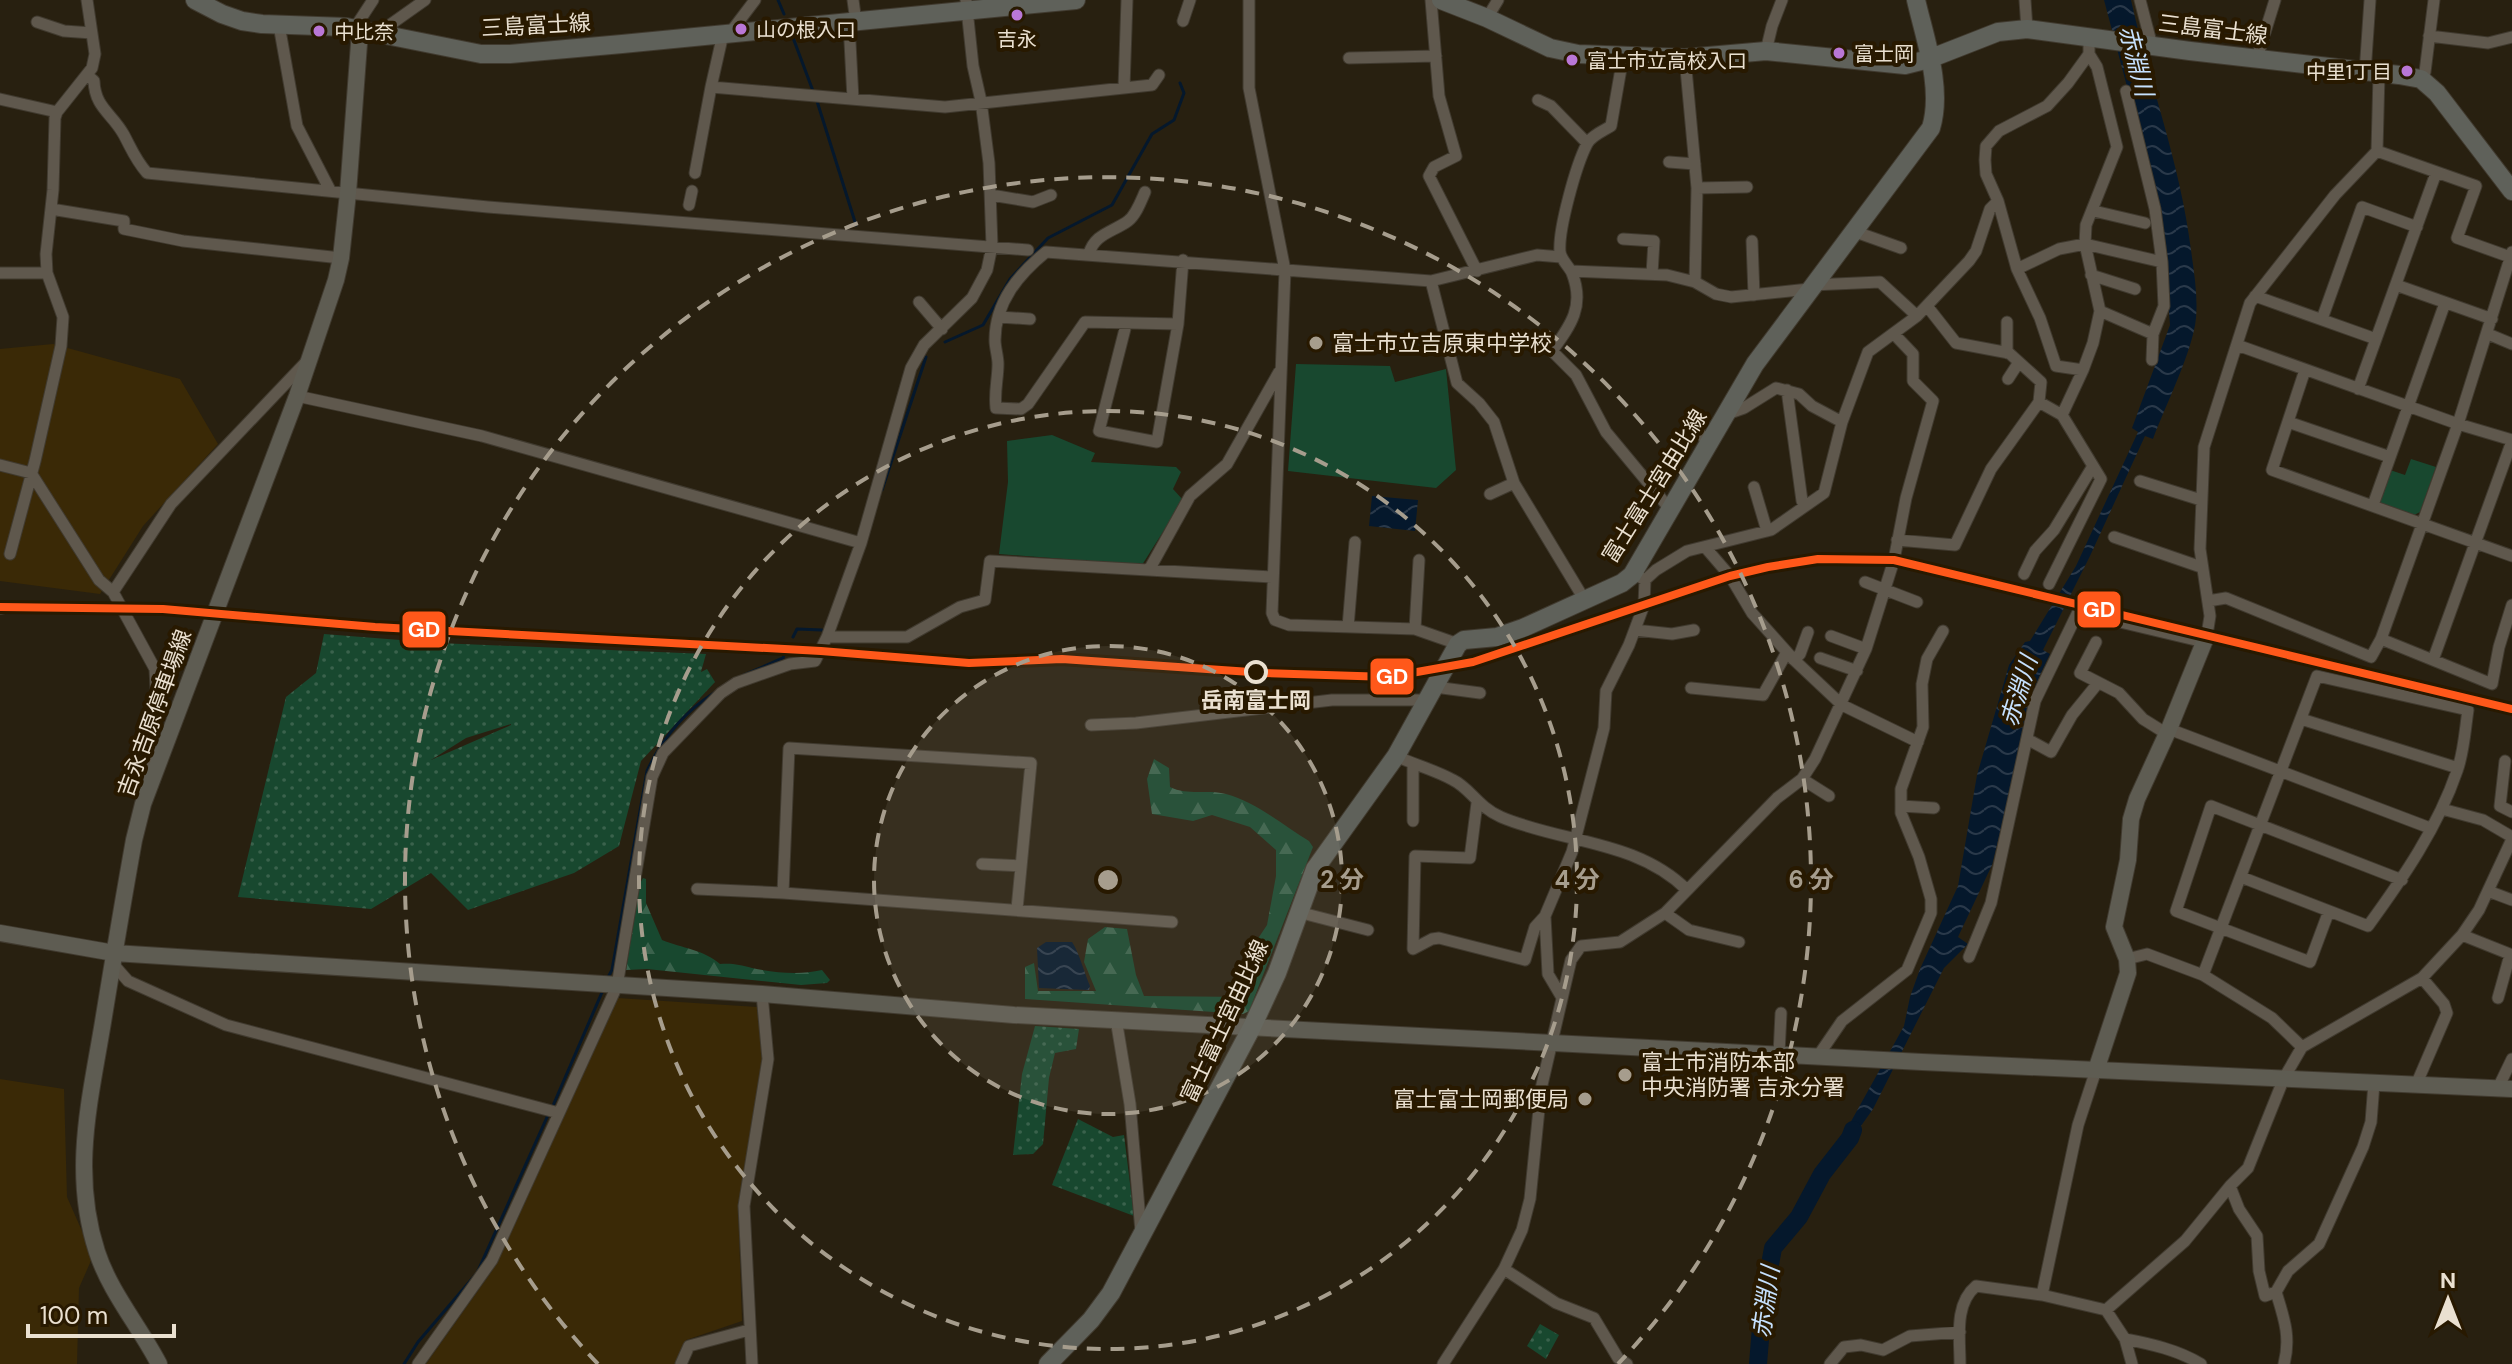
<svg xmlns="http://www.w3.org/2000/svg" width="2512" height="1364" font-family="'DM Sans','Noto Sans JP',sans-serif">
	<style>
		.built { fill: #3a2906 }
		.grass { fill: url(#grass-dots); fill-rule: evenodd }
		.forest { fill: url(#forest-firs) }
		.green { fill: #18482f }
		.water { fill: url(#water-waves) }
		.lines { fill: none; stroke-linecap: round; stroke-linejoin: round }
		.stream { stroke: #05182c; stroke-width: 3 }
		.river { stroke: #05182c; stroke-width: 18 }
		.street-casing { stroke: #403a2f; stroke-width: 13 }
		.secondary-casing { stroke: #403a2f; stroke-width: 18 }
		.primary-casing { stroke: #403a2f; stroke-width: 20 }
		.street { stroke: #5f584d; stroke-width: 11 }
		.secondary { stroke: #5e5c52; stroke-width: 16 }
		.primary { stroke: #5f615a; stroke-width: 18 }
		.rail { stroke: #5f584c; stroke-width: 3; stroke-dasharray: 10 10; stroke-linecap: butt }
		.rail-1-casing { stroke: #281900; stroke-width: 14 }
		.rail-1 { stroke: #ff581a; stroke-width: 8 }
		.ring { fill: none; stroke: #a69d8d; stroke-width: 4; stroke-dasharray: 14 10 }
		.bus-dot { fill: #ba77d6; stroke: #281900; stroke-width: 3 }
		.poi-dot { fill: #a69d8d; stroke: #281900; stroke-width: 3 }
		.stop-dot { fill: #281900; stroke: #eae0d0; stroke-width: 4 }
		.labels { text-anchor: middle; stroke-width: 8; stroke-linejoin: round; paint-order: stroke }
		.bus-label { font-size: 20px; fill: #eae0d0; stroke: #281900; text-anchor: start }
		.street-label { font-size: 22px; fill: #eae0d0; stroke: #281900 }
		.poi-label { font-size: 22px; fill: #eae0d0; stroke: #281900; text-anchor: start }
		.stop-label { font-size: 22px; font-weight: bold; fill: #eae0d0; stroke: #281900 }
		.water-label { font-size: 24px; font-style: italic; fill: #c6e1fe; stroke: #281900 }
		.centre { fill: #a69d8d; stroke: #281900; stroke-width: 4 }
		.ring-label { font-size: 24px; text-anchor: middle; font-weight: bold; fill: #a69d8d; stroke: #281900; stroke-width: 8; stroke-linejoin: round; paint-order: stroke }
		.line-badge { stroke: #281900; stroke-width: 3 }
		.badge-label { font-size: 22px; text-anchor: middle; font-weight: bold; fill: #fff }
	</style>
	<defs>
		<pattern id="grass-dots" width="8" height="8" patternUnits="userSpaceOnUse" patternTransform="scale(2)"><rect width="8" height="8" fill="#18482f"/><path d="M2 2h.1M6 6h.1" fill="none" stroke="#3a624c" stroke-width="1.8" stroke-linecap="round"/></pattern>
		<pattern id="forest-firs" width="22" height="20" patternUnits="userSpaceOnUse" patternTransform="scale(2)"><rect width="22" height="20" fill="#18482f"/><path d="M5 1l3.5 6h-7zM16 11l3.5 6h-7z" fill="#3a624c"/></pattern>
		<pattern id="water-waves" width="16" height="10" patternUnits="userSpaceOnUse" patternTransform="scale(2)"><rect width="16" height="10" fill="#05182c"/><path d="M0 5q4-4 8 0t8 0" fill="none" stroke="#2a394a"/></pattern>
	</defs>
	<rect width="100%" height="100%" fill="#282010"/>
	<path class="built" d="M 53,344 L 180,379 L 218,444 L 143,526 L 100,594 L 0,581 L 0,349 Z
		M 617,998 L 757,1007 L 763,1060 L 738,1206 L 742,1321 L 686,1340 L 677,1364 L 426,1364 L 492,1271 Z
		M 0,1079 L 64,1089 L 67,1197 L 93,1256 L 79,1288 L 77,1364 L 0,1364 Z"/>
	<path class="grass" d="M 324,634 L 438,643 L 706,654 L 701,672 L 707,669 L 715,682 L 641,761 L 619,846 L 574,873 L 468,910 L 431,873 L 371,909 L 238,897 L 286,697 L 316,673 ZM 511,724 L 511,725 L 431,760 L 466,738 Z
		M 1035,1026 L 1079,1029 L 1076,1049 L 1055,1053 L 1049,1078 L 1043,1144 L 1033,1154 L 1013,1155 L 1022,1074 Z
		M 1078,1119 L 1113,1137 L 1124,1135 L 1134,1216 L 1052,1185 Z
		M 1540,1324 L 1559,1335 L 1546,1359 L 1527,1346 Z"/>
	<path class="forest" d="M 1154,759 L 1169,768 L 1170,787 C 1188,796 1207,789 1226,794 C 1256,802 1283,825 1309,841 L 1313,847 L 1249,1011 L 1243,1014 L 1025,999 L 1025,967 L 1034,963 L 1038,991 L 1096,991 L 1084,962 L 1088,939 L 1105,927 L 1127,929 L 1136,975 L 1144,996 L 1249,997 L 1257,940 L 1267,925 L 1276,876 L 1276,850 L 1250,827 L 1212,815 L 1193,821 L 1152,814 L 1147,779 Z
		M 643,878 L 646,879 L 646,903 L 662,940 C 682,948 704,950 720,964 C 733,963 740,965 752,968 C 775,973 800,975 822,970 L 830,980 L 827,983 L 801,985 L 647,969 L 626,970 L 639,885 Z"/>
	<path class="green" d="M 1296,364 L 1390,366 L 1395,382 L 1446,369 L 1456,470 L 1436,488 L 1288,471 Z
		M 1052,435 L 1095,453 L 1091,462 L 1176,467 L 1181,472 L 1173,489 L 1183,500 L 1142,565 L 999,554 L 1008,482 L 1007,441 Z
		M 2411,459 L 2436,467 L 2420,512 L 2414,515 L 2381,503 L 2379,498 L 2390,470 L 2405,475 Z"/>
	<path class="water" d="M 2104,0 L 2131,0 C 2150,86 2180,162 2191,250 C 2194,272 2198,296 2196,318 C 2193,351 2165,406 2153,439 L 2145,436 L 2090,556 L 2043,650 L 2050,654 L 2039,677 L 1992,865 L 1958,937 L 1968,944 L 1944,968 L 1873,1109 L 1839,1157 L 1849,1125 L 1904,1026 L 1910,997 L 1920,969 L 1958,886 L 1977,775 L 2009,665 L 2025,642 L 2030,641 L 2076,566 L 2138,432 L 2132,428 L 2170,325 L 2164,248 L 2143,147 Z
		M 1372,496 L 1418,500 L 1415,531 L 1369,526 Z
		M 1046,942 L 1072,942 C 1078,950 1085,974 1090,986 L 1089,990 L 1039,988 L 1037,948 Z"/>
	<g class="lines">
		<path class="stream" d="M 778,0 L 784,14
			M 792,35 L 813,91
			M 816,98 L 856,225
			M 945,342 L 983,325 L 1010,279 L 1048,238 L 1112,205 L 1152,134 L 1174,120 L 1184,93 L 1180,83
			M 882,490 L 926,357
			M 793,637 L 797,629 L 822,630
			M 744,675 L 783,658 L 785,652
			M 607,979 L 612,970 L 647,771 C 662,739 684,712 714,693
			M 552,1108 L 603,990
			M 404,1364 L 418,1342 L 477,1273 L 548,1115"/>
		<path class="river" d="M 1758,1364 L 1763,1303 L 1773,1248 L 1799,1217 L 1822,1174 L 1850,1138 L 1853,1130"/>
		<g class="street-casing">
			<path id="street" d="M 853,0 L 856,22
				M 1249,0 L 1249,88 L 1285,270 L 1272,613 L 1275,620 L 1289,625 L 1415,629 L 1458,644
				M 1431,0 L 1439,96 L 1456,156 L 1434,167 L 1429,176 L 1477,271
				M 2025,0 L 2027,29
				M 2140,0 L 2152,46
				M 1487,18 L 1498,0
				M 1183,21 L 1190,0
				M 37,22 L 64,31 L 92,33
				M 849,23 L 853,99
				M 279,25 L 297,126 L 330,190
				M 354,29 L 373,0
				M 730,33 L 755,0
				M 377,34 L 425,0
				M 723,34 L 711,87 L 945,107 L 1152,85 L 1159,75
				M 2429,36 L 2488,43 L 2512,37
				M 1766,51 L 1772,26 L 1782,0
				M 1623,57 L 1611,126 C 1603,131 1591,136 1587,144 C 1576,165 1558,230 1560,252 C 1561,260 1569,266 1572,273 C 1585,306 1571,325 1552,351 L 1576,375 L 1606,432 L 1669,508
				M 1349,58 L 1436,56
				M 1685,58 L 1697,188 L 1695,282
				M 2257,58 L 2275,0
				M 2365,73 L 2370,0
				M 87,75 L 94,81 C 95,108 112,113 124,135 C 132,150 135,159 147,173 L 488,207 L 1028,250
				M 2421,79 L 2425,72 L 2434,0
				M 1124,88 L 1127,0
				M 2126,91 L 2155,209 L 2162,262 L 2164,306 L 2153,334 L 2152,360
				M 0,99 L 57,112
				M 1538,100 L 1551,106 L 1587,143
				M 2377,151 L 2476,186 L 2457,238 L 2510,257
				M 1669,162 L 1695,164
				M 695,173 L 711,87
				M 1697,188 L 1747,187
				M 991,195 L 1033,202 L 1051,195
				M 689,205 L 692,191
				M 51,209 L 124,221 L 124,229 L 183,241 L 341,258
				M 2094,211 L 2145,223
				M 1853,231 L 1901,248
				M 1623,239 L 1654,241 L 1652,274
				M 1752,241 L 1754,295
				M 1089,254 C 1094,234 1113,232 1128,221 C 1136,215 1141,201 1145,192
				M 2017,269 L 2059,249 L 2085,244 L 2162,262
				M 1571,271 L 1667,275 L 1695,282 L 1716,294 L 1731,297 L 1809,289
				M 0,273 L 47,273
				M 2091,275 L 2135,289
				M 1431,281 L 1457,383 L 1479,403 L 1494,422 L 1514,483 L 1584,599
				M 1812,285 L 1880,282 L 1917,316
				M 2396,285 L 2492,319
				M 2255,296 L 2376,339
				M 919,302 L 942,329
				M 1927,306 L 1956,343 L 2009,353 L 2041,382 L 2039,402 L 2062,415 L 2101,479 L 2049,584
				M 2100,311 L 2153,334
				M 999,317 L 1030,319
				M 2322,319 L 2362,207 L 2417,227
				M 1178,324 L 1085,322 L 1028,404 L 1021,409 L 996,408 C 994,392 998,379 998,364 C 998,356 995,348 995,340 C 995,302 1019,274 1046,252 L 1431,281 L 1537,255 L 1561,257
				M 1126,325 L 1099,431 L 1157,442 L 1178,324 L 1183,260
				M 2488,334 L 2512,344
				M 2237,345 L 2458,424 L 2512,440
				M 2007,353 L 2007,322
				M 2083,370 L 2093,343 L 2100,311 L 2085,244 L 2086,225 L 2117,147 L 2097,67 L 2089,54
				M 2305,370 L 2272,470 L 2512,556
				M 2008,379 L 2019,362
				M 2358,389 L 2436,173
				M 1787,390 L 1802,501 L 1805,504
				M 297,396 L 482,436 L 861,543
				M 1727,414 L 1744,408 L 1776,388 L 1799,394 L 1812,406 L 1842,422
				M 2062,415 L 2083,370 L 2056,366 L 2040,318 L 2017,269 L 1998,201 L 1986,174 L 1985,160 L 1986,146 L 1999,131 L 2047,106 L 2068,83 L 2089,54 L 2089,37
				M 2288,422 L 2390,457
				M 1690,423 L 1708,442
				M 0,465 L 31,473 L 99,580 L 113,592 L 155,669 L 157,707 L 148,768 L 150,782
				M 2140,481 L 2201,500
				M 1754,487 L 1767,531
				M 1490,494 L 1514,483
				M 2373,505 L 2445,303
				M 2114,537 L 2201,567
				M 1897,540 L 1955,545 L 1991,469 L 2039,402
				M 1705,547 L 1730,576 L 1752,613 L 1794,660 L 1800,654 L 1808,632
				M 10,554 L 35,461 L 61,346 L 63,317 L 47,273 L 46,254 L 53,190 L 55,118 L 57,112 L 92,68 L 95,54 L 87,0
				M 1149,570 L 1190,496 L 1227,464 L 1279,372
				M 1633,573 L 1645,580 L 1656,570 L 1687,551 L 1771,530 L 1824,493 L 1842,422 L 1868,352 L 1917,316 L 1969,261 L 1976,251 L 1990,209 L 1998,201
				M 2024,574 L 2035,551 L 2054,530 L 2093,466
				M 1865,582 L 1917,602
				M 113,592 L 171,504 L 307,361
				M 2208,601 L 2226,598 L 2371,657 L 2381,639 L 2458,424 L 2512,252
				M 1348,627 L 1355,542
				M 1415,629 L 1419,560
				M 1635,630 L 1672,634 L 1694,630
				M 2207,635 L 2210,616 L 2200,549 L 2204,447 L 2250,303 L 2335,195 L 2377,151 L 2379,74
				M 1831,636 L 1866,649
				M 827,637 L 907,637 L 960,607 L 985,600 L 990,561 L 1272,577
				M 2381,639 L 2492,684 L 2499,647 L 2512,605
				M 2096,642 L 2080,673 L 2119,693 L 2143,719 L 2167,734
				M 1791,657 L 1842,705 L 1918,742
				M 1820,658 L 1857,671
				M 2433,660 L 2512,441
				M 1435,687 L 1480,693
				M 1691,688 L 1763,695 L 1787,652
				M 2301,719 L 2458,768
				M 1091,725 L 1136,723 L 1332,700 L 1426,700
				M 2169,729 L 2430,828
				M 2027,739 L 2051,752 L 2072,715 L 2098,683
				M 1396,756 C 1415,765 1435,770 1453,780 C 1470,788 1478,807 1501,817 C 1562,843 1637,840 1687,890
				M 2505,761 L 2500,806 L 2512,812
				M 1413,764 L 1413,821
				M 1802,779 L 1829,796
				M 1477,803 L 1470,858 L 1415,856 L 1413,949 L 1432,939 L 1439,938 L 1525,960 L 1535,927 L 1545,916
				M 1901,806 L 1934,808
				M 2442,809 L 2483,820 L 2512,837
				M 982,864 L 1021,866
				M 697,889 L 783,893
				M 2488,891 L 2512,900
				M 1017,909 L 1031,763 L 789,748 L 783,893 L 1172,922
				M 2329,911 L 2310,962 L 2176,911 L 2211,806 L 2402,880
				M 1298,912 L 1368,930
				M 1665,913 L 1689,930 L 1739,942
				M 2462,935 L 2512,955
				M 1969,957 L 1991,903 L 2035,701 L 2078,612 L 2204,642
				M 2127,959 L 2147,954 L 2203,975 L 2272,1018 L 2302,1047
				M 113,964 L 128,981 L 226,1025 L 559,1113
				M 2203,975 L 2317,676 L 2468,710 C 2465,730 2464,752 2457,771 C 2438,827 2403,878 2368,926 L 2241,877
				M 1561,996 L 1548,974 L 1545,916 L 1572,852 L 1604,728 L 1606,691 L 1629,645 L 1644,605 L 1645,580
				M 2498,998 L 2510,955
				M 1116,1019 L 1130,1104 L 1141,1232
				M 1779,1054 L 1781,1013
				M 1818,1056 L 1842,1021 L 1907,970 L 1931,913 L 1931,899 L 1919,857 L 1901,813 L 1901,789 L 1923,727 L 1922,684 L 1927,659 L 1943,631
				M 2416,1085 L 2447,1013 L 2444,1004 L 2422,978
				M 2498,1088 L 2512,1059
				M 2230,1186 L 2239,1209 L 2257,1236 L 2259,1271 L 2265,1296 L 2276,1292
				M 1504,1269 L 1556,1303 L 1594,1318 L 1618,1358 L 1627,1364
				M 2042,1295 L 2078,1125 L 2096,1070
				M 2106,1310 L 2185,1241 L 2230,1186 L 2248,1168 L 2284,1078 L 2302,1047 L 2422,978 L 2462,935 L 2479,910 L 2512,839
				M 2125,1339 C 2151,1344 2178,1350 2201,1364
				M 418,1364 L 492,1260 L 617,986 L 652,777 L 663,753 L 721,693 L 736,683 L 790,664 L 815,661 L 827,637 L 861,543 L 911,368 L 924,345 L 972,298 L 987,270 L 992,246 L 989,163 L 981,101 L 973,66 L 966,0
				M 681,1364 L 689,1346 L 749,1330
				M 752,1364 L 744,1206 L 768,1059 L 762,994
				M 1443,1364 L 1504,1269 L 1522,1230 L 1530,1199 L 1541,1089 L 1571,960 L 1581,946 L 1620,942 L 1665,913 L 1777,798 L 1802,779 L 1815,759 L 1866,649 L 1894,560 L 1906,498 L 1933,401 L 1913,381 L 1913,354 L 1894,334
				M 1830,1364 L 1844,1347 L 1861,1345 L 1883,1350 L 1910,1336 L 1960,1332
				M 1960,1364 C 1960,1338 1954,1304 1976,1286 L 2042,1295 L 2106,1310 L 2125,1339 L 2132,1364
				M 2284,1364 C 2291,1337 2284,1318 2276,1292 L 2288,1271 L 2319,1244 L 2363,1147 L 2371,1122 L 2374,1083"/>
		</g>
		<g class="secondary-casing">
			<path id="secondary" d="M 0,933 L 114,953 L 762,994 L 1014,1015 L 1922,1062 L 2512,1089
				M 2096,1070 L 2128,973 L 2127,959 L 2114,927 L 2128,860 L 2131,819 L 2137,799 L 2169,729 L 2207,635
				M 159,1364 C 140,1327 110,1292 97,1252 C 71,1172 90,1101 103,1022 C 113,961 123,901 134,840 L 143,804 L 297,396 L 336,280 L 341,258 L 348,193 L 360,30"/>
		</g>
		<g class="primary-casing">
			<path id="primary" d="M 195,0 L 222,14 L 242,21 L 262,24 L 346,27 L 481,54 L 510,54 L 622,44 L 1076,0
				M 1441,0 L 1487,18 L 1550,48 L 1578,54 L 1685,58 L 1766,51 L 1905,65 L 1929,59 L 1998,32 L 2027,29 L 2190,51 L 2399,75 L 2421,79 L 2437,93 L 2512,191
				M 1048,1364 L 1091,1320 L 1111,1293 L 1252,1027 L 1277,973 L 1315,869 L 1396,756 L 1458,644 L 1464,640 L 1497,637 L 1523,628 L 1622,583 L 1632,575 L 1755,364 L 1931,128 C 1943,88 1925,39 1916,0"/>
		</g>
		<use href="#street" class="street"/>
		<use href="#secondary" class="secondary"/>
		<use href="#primary" class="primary"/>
		<path class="rail" d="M 0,613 L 41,609"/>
		<g class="rail-1-casing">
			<path id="rail-1" d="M 0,607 L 163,609 L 375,627 L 821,651 L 969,663 L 1062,659 L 1265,673 L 1389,677 L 1473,662 L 1730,576 L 1768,567 L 1818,559 L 1894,560 L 2512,709"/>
		</g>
		<use href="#rail-1" class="rail-1"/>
	</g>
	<circle cx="1108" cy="880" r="234" fill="#a69d8d" fill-opacity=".12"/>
	<g class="ring">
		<circle cx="1108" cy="880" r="234"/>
		<circle cx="1108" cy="880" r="469"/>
		<path d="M598 1364A703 703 0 1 1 1618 1364"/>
	</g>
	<g class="bus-dot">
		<circle cx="1017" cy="15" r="7"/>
		<circle cx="741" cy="29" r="7"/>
		<circle cx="319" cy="31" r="7"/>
		<circle cx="1839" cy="53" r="7"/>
		<circle cx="1572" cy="60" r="7"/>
		<circle cx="2407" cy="71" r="7"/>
	</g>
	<g class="poi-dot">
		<circle cx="1316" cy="343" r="8"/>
		<circle cx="1625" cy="1075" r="8"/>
		<circle cx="1585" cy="1099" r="8"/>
	</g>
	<circle class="stop-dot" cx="1256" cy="672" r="10"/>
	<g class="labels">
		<g class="bus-label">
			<text x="756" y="37">山の根入口</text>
			<text x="334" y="39">中比奈</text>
			<text x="1017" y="46" text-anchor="middle">吉永</text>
			<text x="1854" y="61">富士岡</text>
			<text x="1587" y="68">富士市立高校入口</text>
			<text x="2392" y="79" text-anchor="end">中里1丁目</text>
		</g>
		<g class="street-label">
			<text transform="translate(536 25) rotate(-3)" y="8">三島富士線</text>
			<text transform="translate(2213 29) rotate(7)" y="8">三島富士線</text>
			<text transform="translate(1654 486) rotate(-58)" y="8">富士富士宮由比線</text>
			<text transform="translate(154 713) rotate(-70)" y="8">吉永吉原停車場線</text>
			<text transform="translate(1224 1021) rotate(-65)" y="8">富士富士宮由比線</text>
		</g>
		<g class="poi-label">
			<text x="1332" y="351">富士市立吉原東中学校</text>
			<text x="1641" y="1070">富士市消防本部<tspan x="1641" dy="25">中央消防署 吉永分署</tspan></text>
			<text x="1569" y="1107" text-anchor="end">富士富士岡郵便局</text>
		</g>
		<g class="stop-label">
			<text x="1256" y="708">岳南富士岡</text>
		</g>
		<g class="water-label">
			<text transform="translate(2136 61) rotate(76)" y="8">赤淵川</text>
			<text transform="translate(2019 691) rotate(-73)" y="8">赤淵川</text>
			<text transform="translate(1766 1302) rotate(-82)" y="8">赤淵川</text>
		</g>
	</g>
	<circle cx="1108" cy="880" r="12" class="centre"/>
	<g class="ring-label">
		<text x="1342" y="888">2 分</text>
		<text x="1577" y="888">4 分</text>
		<text x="1811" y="888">6 分</text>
	</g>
	<g class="line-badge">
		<rect x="2076" y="590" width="46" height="39" rx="8" fill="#ff581a"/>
		<rect x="401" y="610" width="46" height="39" rx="8" fill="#ff581a"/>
		<rect x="1369" y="657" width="46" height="39" rx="8" fill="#ff581a"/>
	</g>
	<g class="badge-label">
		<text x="2099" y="617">GD</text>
		<text x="424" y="637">GD</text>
		<text x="1392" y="684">GD</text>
	</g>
	<g transform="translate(2448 1300)" stroke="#281900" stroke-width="6" paint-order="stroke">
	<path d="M0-6L14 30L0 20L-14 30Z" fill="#eae0d0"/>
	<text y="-12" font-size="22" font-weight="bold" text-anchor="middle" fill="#eae0d0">N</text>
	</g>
	<path d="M28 1324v12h146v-12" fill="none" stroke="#eae0d0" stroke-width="4"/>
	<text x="40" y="1324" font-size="24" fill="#eae0d0" stroke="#281900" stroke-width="6" paint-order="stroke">100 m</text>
</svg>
